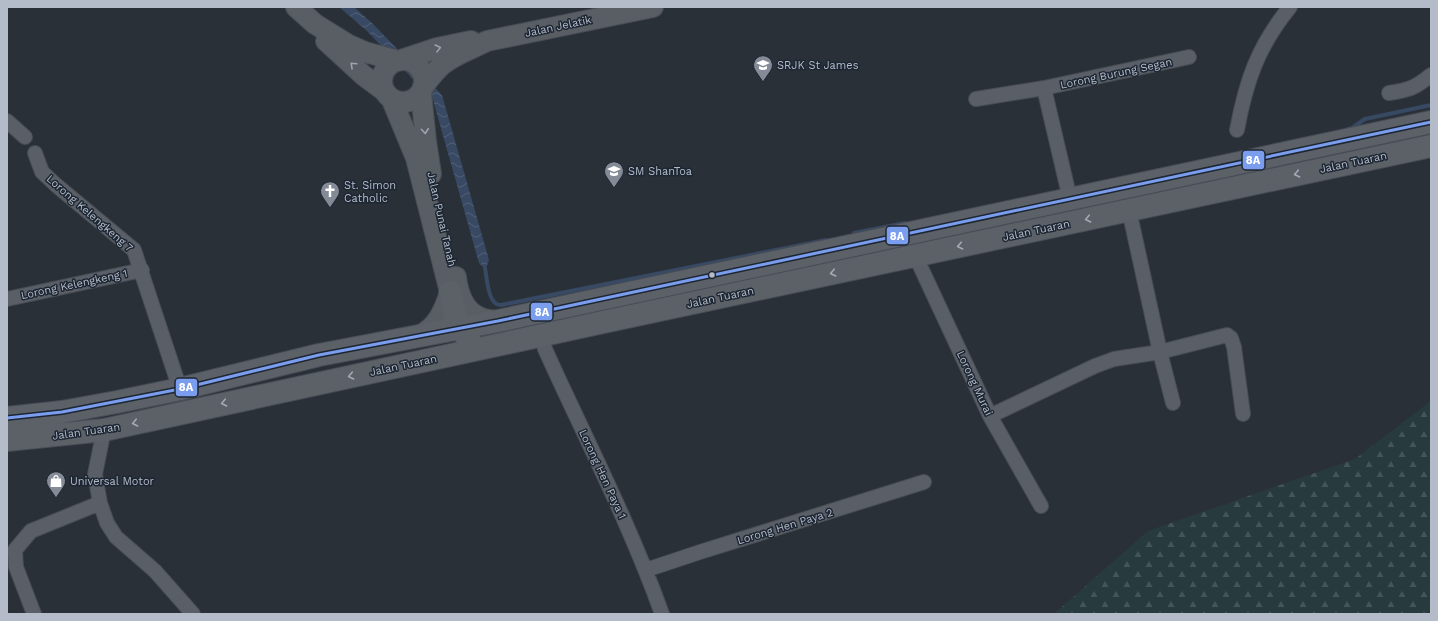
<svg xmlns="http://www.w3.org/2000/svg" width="1438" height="621" font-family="'Work Sans',sans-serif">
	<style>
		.forest { fill: url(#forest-firs) }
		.water { fill: url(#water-waves) }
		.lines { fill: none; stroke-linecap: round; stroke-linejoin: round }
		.stream { stroke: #384963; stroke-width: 4 }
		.street-casing { stroke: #484c53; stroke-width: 16 }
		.secondary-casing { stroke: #484c53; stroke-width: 22 }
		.primary-casing { stroke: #484c55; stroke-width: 24 }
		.street { stroke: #5a5e66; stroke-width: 14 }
		.secondary { stroke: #595d64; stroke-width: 20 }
		.primary { stroke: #5c6168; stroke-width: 22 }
		.bus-1-casing { stroke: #1d2633; stroke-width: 6 }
		.bus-1 { stroke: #7b9dee; stroke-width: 3 }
		.oneway { stroke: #9da4b0 }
		.oneway2 { stroke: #a2aab6 }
		.bus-dot { fill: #b4bcc9; stroke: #1d2633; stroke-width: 1.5 }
		.labels { text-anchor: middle; stroke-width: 3; stroke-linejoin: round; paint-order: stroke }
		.street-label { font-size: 11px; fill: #b4bcc9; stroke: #1d2633 }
		.poi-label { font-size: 11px; fill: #b4bcc9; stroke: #1d2633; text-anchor: start }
		.line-badge { stroke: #1d2633; stroke-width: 1.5 }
		.badge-label { font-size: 11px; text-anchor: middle; font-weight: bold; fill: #fff }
	</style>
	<defs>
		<pattern id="forest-firs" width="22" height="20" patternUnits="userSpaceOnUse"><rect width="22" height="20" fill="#273a3e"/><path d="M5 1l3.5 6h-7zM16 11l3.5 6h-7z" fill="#445559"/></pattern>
		<pattern id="water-waves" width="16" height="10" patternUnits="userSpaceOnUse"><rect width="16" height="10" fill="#384963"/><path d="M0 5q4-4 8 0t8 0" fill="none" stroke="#526178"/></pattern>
	</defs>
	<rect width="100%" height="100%" fill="#2a3038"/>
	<path class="forest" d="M 1431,401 L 1431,614 L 1054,614 L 1148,531 L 1355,459 Z"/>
	<path class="water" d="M 339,7 L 354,7 L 372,23 L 442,95 L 489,260 L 486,268 L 484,268 L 479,263 L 433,100 L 366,30 Z"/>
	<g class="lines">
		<path class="stream" d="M 1348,129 L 1352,128 L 1365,119 L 1431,105
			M 854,233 L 905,223
			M 485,268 C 487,278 488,306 501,305 L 826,240"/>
		<g class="street-casing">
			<path id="street" d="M 1044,88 L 1070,199
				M 1389,93 C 1409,90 1415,88 1431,75
				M 976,99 L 1044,88 L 1189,57
				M 7,121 L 25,137
				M 1237,130 C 1246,81 1258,46 1290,7
				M 35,153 L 42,172 L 56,185 L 134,250 L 180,389
				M 1129,210 L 1160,352 L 1173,403
				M 915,255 L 990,416 L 1041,506
				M 7,299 L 142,270
				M 541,335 L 545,349 L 555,371 C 592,451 632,530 662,614
				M 990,416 L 1095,366 L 1114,359 L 1160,352 L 1227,335 L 1231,338 L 1234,347 L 1243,414
				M 104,430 L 95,474 L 100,503 L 107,523 L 116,537 L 155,571 L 193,614
				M 646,570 L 700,552 L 924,482
				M 34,614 L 16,567 L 15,550 L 31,531 L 100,503"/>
		</g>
		<g class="secondary-casing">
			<path id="secondary" d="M 296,7 L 315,24 L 349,45 L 365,52 L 398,61
				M 326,41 L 363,75 L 383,90
				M382 81a21 21 0 1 1 42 0a21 21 0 1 1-42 0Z
				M 401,60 L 437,48 L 471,41
				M 423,87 C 429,79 435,71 442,65 C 455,54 472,49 487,41 L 653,7
				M 421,93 L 426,141 L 431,174
				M 392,100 L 416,158 L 450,292 C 444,311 437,328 418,336
				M 456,277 C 458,293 463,310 479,317 C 484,320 492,320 498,321"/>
		</g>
		<g class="primary-casing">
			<path id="primary" d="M 450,292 C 454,307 455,330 469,338
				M 7,418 L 62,412 L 117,402 L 180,389 L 319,355 L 498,321 L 1431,122
				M 7,440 L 104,430 L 608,321 L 1431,146"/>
		</g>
		<use href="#street" class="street"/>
		<use href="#secondary" class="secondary"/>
		<use href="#primary" class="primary"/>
		<g class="bus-1-casing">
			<path id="bus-1" d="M 7,418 L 62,412 L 180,389 L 319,355 L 498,321 L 1431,122"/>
		</g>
		<use href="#bus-1" class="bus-1"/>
	</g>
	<defs><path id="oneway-chevron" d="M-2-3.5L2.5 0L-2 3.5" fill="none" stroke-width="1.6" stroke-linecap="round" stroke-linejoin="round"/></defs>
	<g class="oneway">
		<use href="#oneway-chevron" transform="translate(438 48) rotate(-14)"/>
		<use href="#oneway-chevron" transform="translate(353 65) rotate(-137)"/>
		<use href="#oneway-chevron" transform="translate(425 131) rotate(85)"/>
	</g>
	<g class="oneway2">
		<use href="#oneway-chevron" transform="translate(1297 174) rotate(168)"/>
		<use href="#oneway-chevron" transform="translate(1088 219) rotate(168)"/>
		<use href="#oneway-chevron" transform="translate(960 246) rotate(168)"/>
		<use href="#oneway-chevron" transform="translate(833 273) rotate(168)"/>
		<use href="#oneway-chevron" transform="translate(351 376) rotate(168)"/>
		<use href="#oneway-chevron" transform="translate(224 403) rotate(168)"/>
		<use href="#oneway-chevron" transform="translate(135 423) rotate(167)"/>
	</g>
	<defs>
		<g id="school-pin" transform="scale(1)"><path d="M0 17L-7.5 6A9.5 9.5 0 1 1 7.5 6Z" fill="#848b96" stroke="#1d2633"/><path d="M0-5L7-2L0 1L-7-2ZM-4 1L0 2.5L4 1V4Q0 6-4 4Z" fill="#fff"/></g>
		<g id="church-pin" transform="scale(1)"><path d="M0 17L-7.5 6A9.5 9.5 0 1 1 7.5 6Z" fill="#848b96" stroke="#1d2633"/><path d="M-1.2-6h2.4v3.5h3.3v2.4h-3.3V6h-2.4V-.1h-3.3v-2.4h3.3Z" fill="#fff"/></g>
		<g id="shop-pin" transform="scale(1)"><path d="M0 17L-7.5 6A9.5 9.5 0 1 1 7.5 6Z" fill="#848b96" stroke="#1d2633"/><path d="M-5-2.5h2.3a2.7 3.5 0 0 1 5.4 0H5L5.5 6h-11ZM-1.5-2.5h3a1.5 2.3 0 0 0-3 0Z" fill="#fff"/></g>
	</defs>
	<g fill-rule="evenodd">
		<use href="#school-pin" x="763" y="65"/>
		<use href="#school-pin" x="614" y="171"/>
		<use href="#church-pin" x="330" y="191"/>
		<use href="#shop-pin" x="56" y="481"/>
	</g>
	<circle class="bus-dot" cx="712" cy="275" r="3.5"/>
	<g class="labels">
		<g class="street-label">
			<text transform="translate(558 26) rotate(-12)" y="4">Jalan Jelatik</text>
			<text transform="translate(1116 73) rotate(-12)" y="4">Lorong Burung Segan</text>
			<text transform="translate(1353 162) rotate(-12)" y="4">Jalan Tuaran</text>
			<text transform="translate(90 213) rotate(41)" y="4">Lorong Kelengkeng 7</text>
			<text transform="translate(442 219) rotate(77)" y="4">Jalan Punai Tanah</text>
			<text transform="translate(1036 230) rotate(-12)" y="4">Jalan Tuaran</text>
			<text transform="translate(74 284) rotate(-12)" y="4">Lorong Kelengkeng 1</text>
			<text transform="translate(720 297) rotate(-12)" y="4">Jalan Tuaran</text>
			<text transform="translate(403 365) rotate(-12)" y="4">Jalan Tuaran</text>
			<text transform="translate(975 383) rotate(65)" y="4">Lorong Murai</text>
			<text transform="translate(86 431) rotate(-8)" y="4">Jalan Tuaran</text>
			<text transform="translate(603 474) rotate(65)" y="4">Lorong Hen Paya 1</text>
			<text transform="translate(785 526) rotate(-17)" y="4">Lorong Hen Paya 2</text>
		</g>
		<g class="poi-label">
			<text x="777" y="69">SRJK St James</text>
			<text x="628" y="175">SM ShanToa</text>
			<text x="344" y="189">St. Simon<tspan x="344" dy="13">Catholic</tspan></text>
			<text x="70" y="485">Universal Motor</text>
		</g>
	</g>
	<g class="line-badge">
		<rect x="1242" y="150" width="23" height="20" rx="4" fill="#7b9dee"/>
		<rect x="886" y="226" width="23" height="19" rx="4" fill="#7b9dee"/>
		<rect x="530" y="302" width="23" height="19" rx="4" fill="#7b9dee"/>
		<rect x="175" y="378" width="23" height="19" rx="4" fill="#7b9dee"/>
	</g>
	<g class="badge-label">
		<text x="1253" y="164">8A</text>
		<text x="897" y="240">8A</text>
		<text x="542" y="316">8A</text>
		<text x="186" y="391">8A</text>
	</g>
	<rect width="1438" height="621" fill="none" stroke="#b4bcc9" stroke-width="16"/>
</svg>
